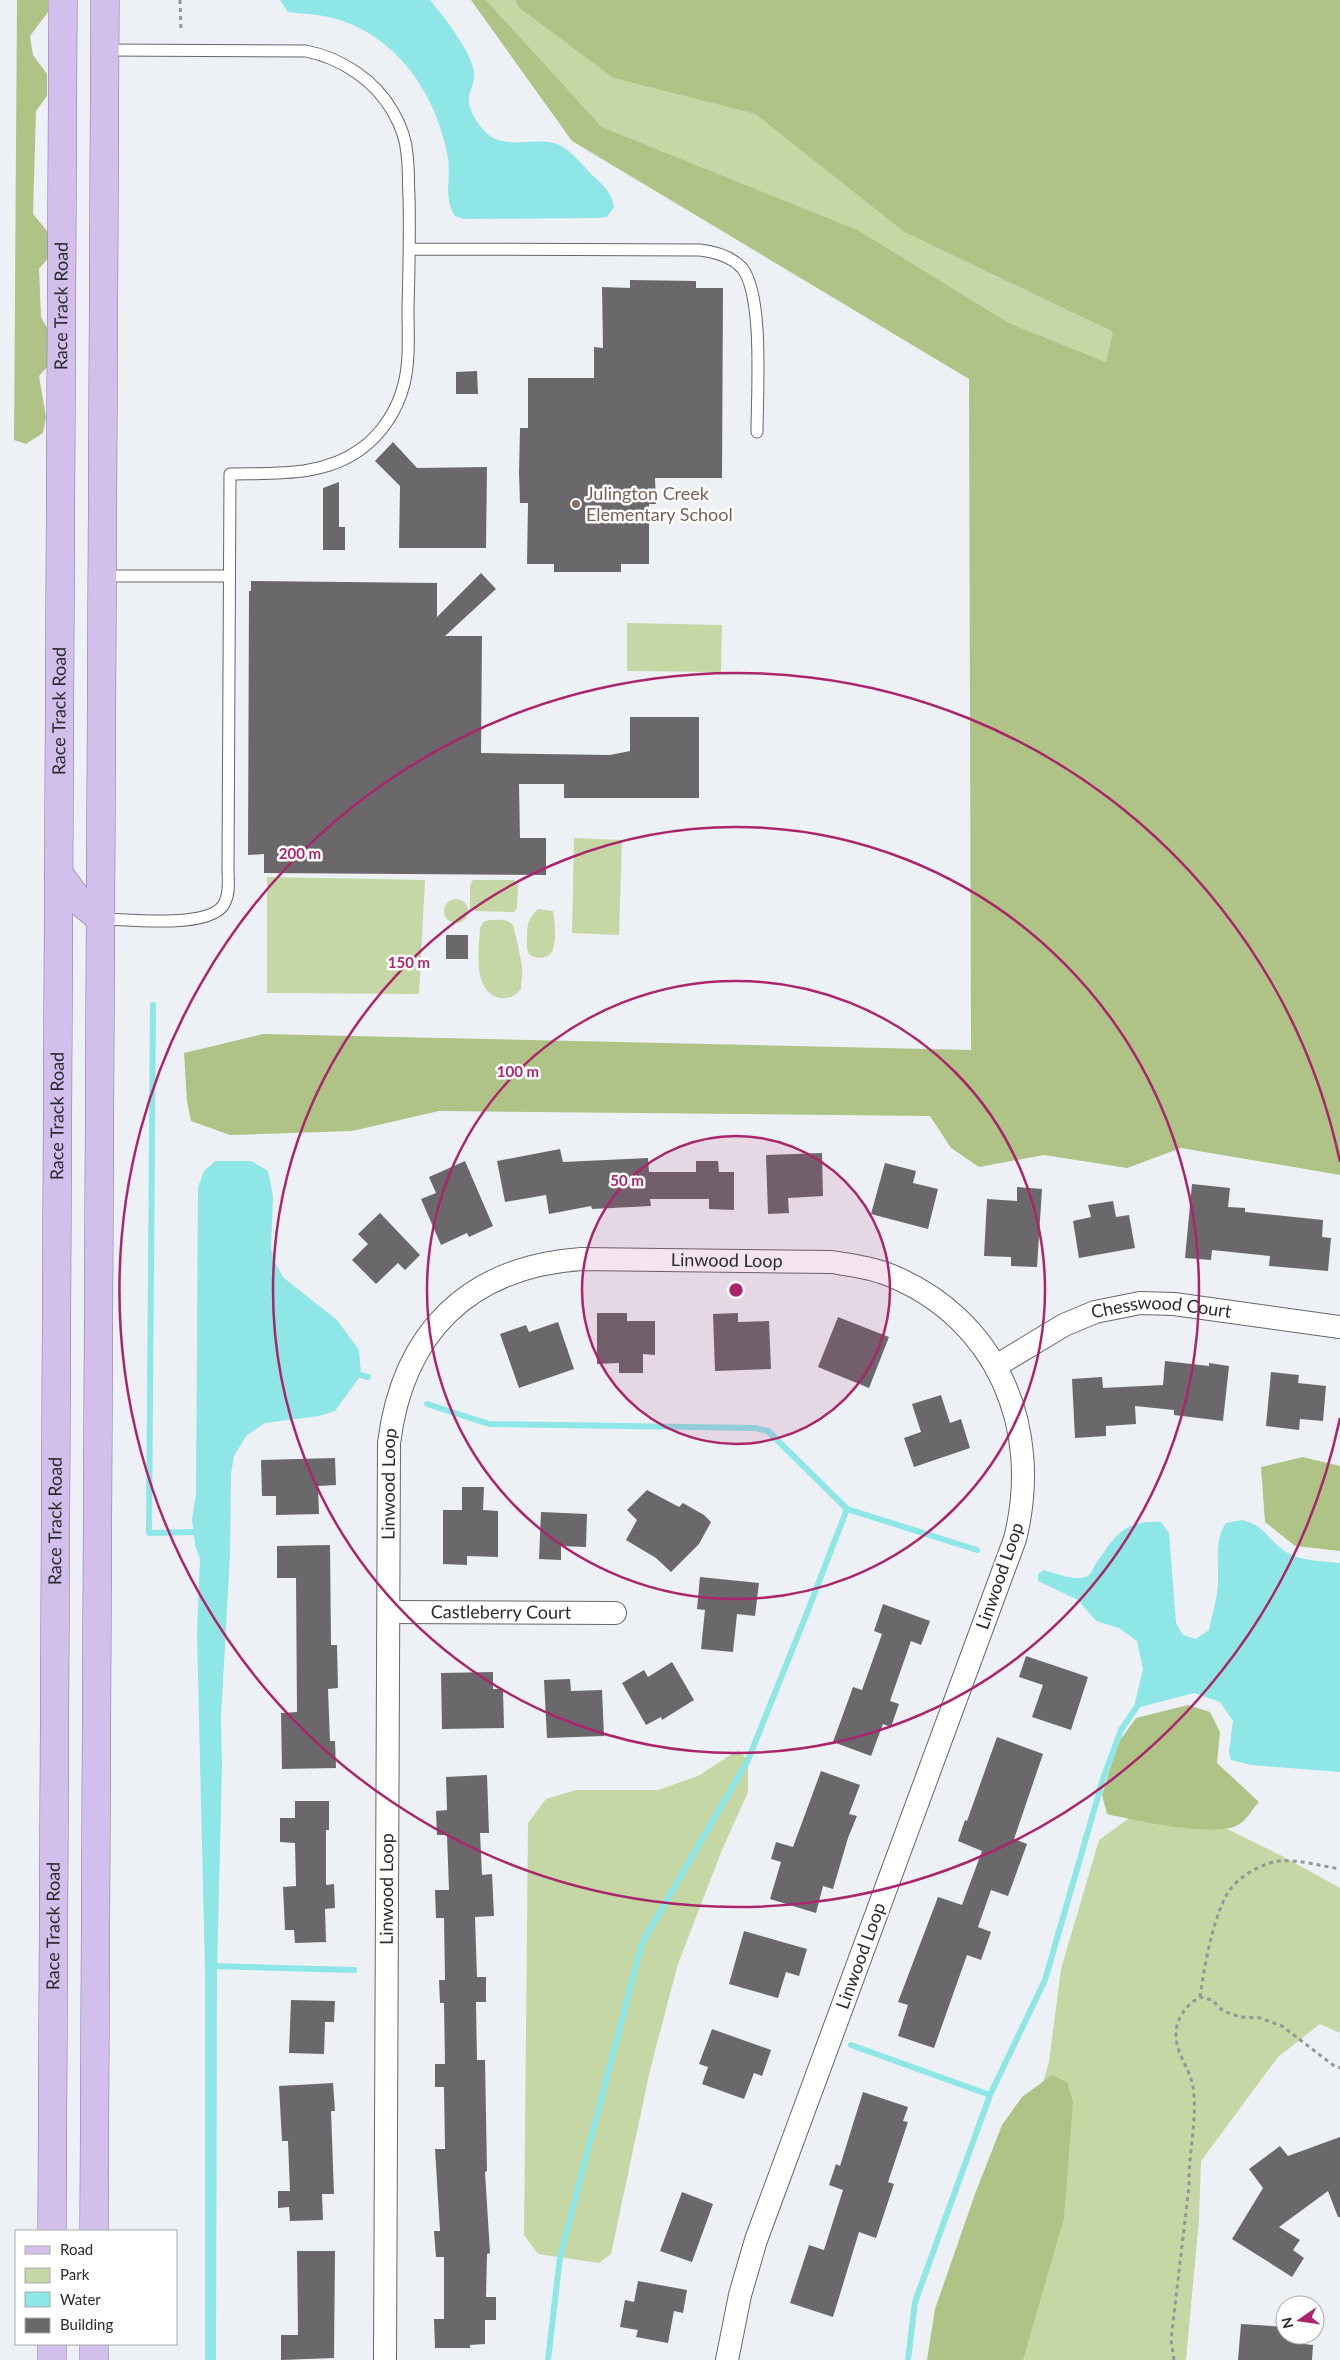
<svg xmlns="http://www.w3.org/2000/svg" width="1340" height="2360" font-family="Lato,sans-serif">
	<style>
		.green { fill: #c5d7a4 }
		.forest { fill: #afc387 }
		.water { fill: #8ee6e6 }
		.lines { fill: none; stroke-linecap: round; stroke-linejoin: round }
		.stream { stroke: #8ee6e6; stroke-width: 6 }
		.building { fill: #6b686c }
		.lane-casing { stroke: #64676b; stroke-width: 13 }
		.street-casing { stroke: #64676b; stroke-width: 24 }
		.primary-casing { stroke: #84709f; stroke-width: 29 }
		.path { stroke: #94979a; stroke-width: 3; stroke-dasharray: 4 4; stroke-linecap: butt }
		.lane { stroke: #fff; stroke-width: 11 }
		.street { stroke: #fff; stroke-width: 22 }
		.primary { stroke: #d3bfeb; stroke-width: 28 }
		.ring { fill: none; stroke: #ab256c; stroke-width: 2.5 }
		.education-dot { fill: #8d6e63; stroke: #fff; stroke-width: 2 }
		.labels { text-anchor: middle; stroke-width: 5; stroke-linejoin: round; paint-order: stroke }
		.street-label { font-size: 18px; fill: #2a2c2d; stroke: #fff }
		.education-label { font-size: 18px; fill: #785e54; stroke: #fff; text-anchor: start }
		.centre { fill: #ab256c; stroke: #fff; stroke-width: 2.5 }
		.ring-label { font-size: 15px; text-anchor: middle; font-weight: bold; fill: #ab256c; stroke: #fff; stroke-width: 5; stroke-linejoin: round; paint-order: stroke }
	</style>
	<rect width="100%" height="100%" fill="#edf1f5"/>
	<path class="green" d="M 486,0 L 515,0 L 518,7 L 613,78 L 755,114 L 904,232 L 1113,332 L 1106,362 L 1009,323 L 858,230 L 602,127 Z
		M 627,623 L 722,625 L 721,672 L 627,671 Z
		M 574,838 L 622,840 L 619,935 L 572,933 Z
		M 267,877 L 425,880 L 419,994 L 267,993 Z
		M 473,880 L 514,880 L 518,884 L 517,908 L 514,912 L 475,911 L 470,908 L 470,885 Z
		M444 911a12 12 0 1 1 24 0a12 12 0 1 1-24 0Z
		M 538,909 L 553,911 C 555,921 557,945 551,953 C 547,960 531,959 528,952 C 526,947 527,941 527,936 C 527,923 529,918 538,909 Z
		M 489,920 C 496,920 506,918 512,924 C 514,925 521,960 522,966 C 523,973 521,982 521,989 C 515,996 510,999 500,998 C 472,992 479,949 480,928 L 483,922 Z
		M 738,1750 L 748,1760 L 748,1792 L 722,1850 L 678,1964 L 650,2070 L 611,2254 L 599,2263 L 538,2254 L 524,2235 L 528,1823 L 546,1799 L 576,1790 L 658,1790 L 698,1776 Z
		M 1160,1796 L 1284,1857 L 1340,1888 L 1340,2033 L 1320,2024 L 1278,2057 L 1201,2161 L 1199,2220 L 1186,2360 L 996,2360 L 1035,2109 L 1049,2062 L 1061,1969 L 1099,1840 Z"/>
	<path class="forest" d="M 17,0 L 48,0 L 48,12 L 30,36 L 33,55 L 47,74 L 47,96 L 36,111 L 33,214 L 47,231 L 50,256 L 39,269 L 41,317 L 51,335 L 50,364 L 39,376 L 46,417 L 43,433 L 26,444 L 14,440 Z
		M 471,0 L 486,0 L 602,127 L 858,230 L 1009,323 L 1106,362 L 1113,332 L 904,232 L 755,114 L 613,78 L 518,7 L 515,0 L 1340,0 L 1340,1175 L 1181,1148 L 1127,1168 L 1044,1155 L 979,1167 L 951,1148 L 930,1116 L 439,1111 L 352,1131 L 230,1135 L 191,1121 L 187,1102 L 184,1053 L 263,1034 L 971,1050 L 969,379 L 572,141 Z
		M 1303,1457 L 1340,1466 L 1340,1551 L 1295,1546 L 1265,1522 L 1261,1467 Z
		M 1188,1705 L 1210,1712 L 1220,1732 L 1217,1763 L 1259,1802 C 1253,1808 1248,1818 1241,1823 C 1222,1840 1133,1820 1107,1814 L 1102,1795 L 1118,1743 L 1136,1718 Z
		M 1052,2075 L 1067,2082 L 1073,2102 L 1064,2218 L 1023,2360 L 927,2360 L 935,2309 L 975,2194 L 1002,2125 L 1022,2097 Z"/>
	<path class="water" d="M 280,0 L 430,0 C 444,17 467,46 473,67 C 477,78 471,86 469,97 C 467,110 480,128 490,136 C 509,149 536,137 557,144 C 570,149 582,164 591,174 C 602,184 612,192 614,207 L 607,217 L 599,218 L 464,219 L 455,216 C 443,198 451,177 448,157 C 436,94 398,36 333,18 C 318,14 303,14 288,12 Z
		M 215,1161 L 251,1161 L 268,1171 L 273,1196 L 271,1249 L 275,1263 L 284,1278 L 337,1320 L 359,1350 L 361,1375 L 335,1411 L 319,1416 L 265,1423 L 246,1436 L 234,1456 L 231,1474 L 230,1555 L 221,1717 L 222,1766 L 217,1971 L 216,2360 L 205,2360 L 205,1971 L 197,1634 L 200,1559 L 195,1545 L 192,1519 L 196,1494 L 198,1187 L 204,1171 Z
		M 1242,1520 C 1264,1525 1267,1538 1283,1550 C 1298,1561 1322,1561 1340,1563 L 1340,1772 L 1251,1765 L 1231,1760 L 1229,1752 L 1233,1721 L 1220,1702 L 1194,1693 L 1140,1707 L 1135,1703 L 1143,1669 L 1137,1641 L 1119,1628 L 1096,1621 L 1078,1600 L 1038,1581 L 1038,1574 L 1044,1570 C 1055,1573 1078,1583 1089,1575 C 1092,1573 1094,1565 1097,1562 C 1116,1534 1125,1520 1161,1522 L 1169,1533 L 1176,1623 L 1183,1635 L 1196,1639 L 1209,1630 C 1212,1615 1217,1599 1218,1584 C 1219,1562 1214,1541 1226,1523 Z"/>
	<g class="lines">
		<path class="stream" d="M 153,1005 L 149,1533 L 194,1532
			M 361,1375 L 368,1377
			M 427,1404 L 489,1424 L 755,1428 L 768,1431 L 847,1509 L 977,1550
			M 211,1966 L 354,1970
			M 851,2045 L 990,2095
			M 548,2360 L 560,2257 L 642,1943 L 748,1760 L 805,1618 L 847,1509
			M 908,2360 L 915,2302 L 990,2095 L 1045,1980 L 1103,1779 L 1121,1730 L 1138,1705"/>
	</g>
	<path class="building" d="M 630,280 L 696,281 L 696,288 L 723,288 L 722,478 L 655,478 L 656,504 L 649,504 L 649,564 L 621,564 L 621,572 L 554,572 L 554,564 L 527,564 L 528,503 L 520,503 L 519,473 L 520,428 L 528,428 L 528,378 L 594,378 L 594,347 L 603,348 L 602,287 L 630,288 Z
		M 477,371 L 478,394 L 456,394 L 456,372 Z
		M 393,442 L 417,468 L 487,467 L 486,548 L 399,548 L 400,486 L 375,461 Z
		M 339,482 L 339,527 L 345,527 L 345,550 L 323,550 L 323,488 Z
		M 481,573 L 496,589 L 445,636 L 482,636 L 481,753 L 610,755 L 630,751 L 630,717 L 699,717 L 699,798 L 564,798 L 564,784 L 519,784 L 520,838 L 546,838 L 546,875 L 264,873 L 264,854 L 248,855 L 249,591 L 251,591 L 251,581 L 437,583 L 437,617 Z
		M 446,935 L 468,935 L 468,959 L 446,959 Z
		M 560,1149 L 563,1162 L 648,1158 L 649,1172 L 696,1172 L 696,1161 L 718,1161 L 719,1172 L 734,1172 L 734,1210 L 709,1209 L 709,1199 L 650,1199 L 651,1206 L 592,1209 L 591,1206 L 549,1214 L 546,1195 L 505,1202 L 497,1161 Z
		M 822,1153 L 823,1196 L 788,1198 L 789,1213 L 768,1214 L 766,1155 Z
		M 465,1161 L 493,1226 L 469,1237 L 467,1233 L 441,1245 L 421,1199 L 436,1193 L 429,1177 Z
		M 885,1163 L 916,1171 L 913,1183 L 938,1189 L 928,1229 L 871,1214 Z
		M 1192,1184 L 1230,1188 L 1228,1207 L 1245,1208 L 1245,1212 L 1323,1220 L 1322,1237 L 1331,1238 L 1328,1271 L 1269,1266 L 1270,1256 L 1212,1250 L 1211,1260 L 1185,1258 Z
		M 1017,1187 L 1042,1189 L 1037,1267 L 1011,1266 L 1011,1257 L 984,1256 L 987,1199 L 1017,1201 Z
		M 1113,1201 L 1116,1217 L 1129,1215 L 1135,1248 L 1079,1258 L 1073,1221 L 1091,1217 L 1088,1205 Z
		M 380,1213 L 420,1255 L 405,1270 L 398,1263 L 376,1284 L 352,1260 L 368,1244 L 358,1234 Z
		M 597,1313 L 627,1313 L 627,1321 L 655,1321 L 655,1355 L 643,1354 L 643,1373 L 619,1373 L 619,1363 L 597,1364 Z
		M 738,1313 L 738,1322 L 769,1321 L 771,1369 L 715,1371 L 713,1314 Z
		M 838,1317 L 889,1337 L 869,1388 L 818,1367 Z
		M 558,1322 L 574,1369 L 519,1388 L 500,1334 L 526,1325 L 529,1332 Z
		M 1165,1361 L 1209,1366 L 1209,1363 L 1229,1366 L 1223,1421 L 1174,1415 L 1174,1410 L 1135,1406 L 1136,1424 L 1106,1426 L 1106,1436 L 1075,1438 L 1072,1379 L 1102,1377 L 1103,1388 L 1163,1385 Z
		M 1271,1372 L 1299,1375 L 1298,1383 L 1326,1386 L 1323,1421 L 1300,1419 L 1299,1430 L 1266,1426 Z
		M 941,1395 L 950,1423 L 961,1419 L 970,1448 L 914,1467 L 904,1438 L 921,1432 L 912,1404 Z
		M 335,1458 L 336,1485 L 318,1486 L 319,1514 L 276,1515 L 276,1496 L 262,1496 L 261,1460 Z
		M 462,1487 L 484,1487 L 483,1510 L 498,1511 L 498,1557 L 467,1556 L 467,1565 L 443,1564 L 443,1510 L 462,1510 Z
		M 647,1490 L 679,1507 L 683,1503 L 704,1515 L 711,1522 L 699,1544 L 671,1572 L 656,1558 L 626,1540 L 637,1520 L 627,1510 Z
		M 541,1512 L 587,1514 L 586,1547 L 561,1546 L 561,1560 L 539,1559 Z
		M 330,1545 L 331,1645 L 337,1645 L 338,1688 L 328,1689 L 330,1741 L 335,1741 L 336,1768 L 282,1769 L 281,1713 L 297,1712 L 296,1578 L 277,1578 L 277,1546 Z
		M 700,1577 L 759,1583 L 755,1616 L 737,1614 L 733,1652 L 701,1649 L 705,1610 L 697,1609 Z
		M 883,1604 L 930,1621 L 921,1645 L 911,1641 L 890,1701 L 899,1704 L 891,1727 L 883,1724 L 871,1756 L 833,1742 L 853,1687 L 862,1690 L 882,1634 L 874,1631 Z
		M 1026,1656 L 1088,1677 L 1071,1730 L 1032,1717 L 1043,1685 L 1019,1677 Z
		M 672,1662 L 694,1700 L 662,1720 L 661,1717 L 646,1725 L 622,1683 L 644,1670 L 648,1677 Z
		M 493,1672 L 493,1689 L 503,1689 L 504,1728 L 442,1729 L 441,1673 Z
		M 570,1679 L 571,1691 L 602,1690 L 604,1736 L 547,1738 L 544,1680 Z
		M 997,1737 L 1043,1754 L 1014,1839 L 1027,1844 L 1008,1896 L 991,1890 L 978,1927 L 991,1932 L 981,1960 L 967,1955 L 934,2048 L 898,2036 L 908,2005 L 898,2002 L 938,1897 L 962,1905 L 982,1851 L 958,1841 L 965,1820 L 967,1821 Z
		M 821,1771 L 860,1785 L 849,1814 L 857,1816 L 848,1838 L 833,1889 L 823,1886 L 816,1913 L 770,1899 L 781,1862 L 771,1859 L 776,1842 L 793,1847 Z
		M 487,1775 L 489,1833 L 480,1833 L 482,1875 L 492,1874 L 494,1916 L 475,1917 L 477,1977 L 486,1977 L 486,2002 L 476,2002 L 477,2060 L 485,2060 L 487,2171 L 485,2172 L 490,2253 L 487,2254 L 486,2297 L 496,2297 L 496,2320 L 485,2320 L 485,2344 L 470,2345 L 470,2348 L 435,2348 L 434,2319 L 444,2319 L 444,2257 L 436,2257 L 434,2231 L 440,2231 L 435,2149 L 445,2149 L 444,2087 L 435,2087 L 435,2064 L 445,2064 L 444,2003 L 440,2003 L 439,1980 L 445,1980 L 444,1918 L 436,1918 L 435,1890 L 449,1890 L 447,1835 L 437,1835 L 436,1811 L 447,1810 L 446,1777 Z
		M 295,1801 L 329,1801 L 329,1830 L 326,1830 L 326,1885 L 334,1884 L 335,1908 L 325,1909 L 326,1942 L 295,1943 L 294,1930 L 285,1930 L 283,1887 L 296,1886 L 295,1843 L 280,1842 L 280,1818 L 295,1818 Z
		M 744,1931 L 807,1949 L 799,1976 L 786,1972 L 778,1998 L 729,1984 Z
		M 291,2000 L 335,2001 L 334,2022 L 325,2022 L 324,2054 L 289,2053 Z
		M 712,2029 L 771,2050 L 762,2076 L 754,2073 L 744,2099 L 702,2084 L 708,2067 L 699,2064 Z
		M 333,2083 L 335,2111 L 331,2111 L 334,2194 L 322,2194 L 323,2220 L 290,2221 L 289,2207 L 278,2208 L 278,2191 L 290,2191 L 288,2141 L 282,2141 L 279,2086 Z
		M 863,2092 L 908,2107 L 903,2121 L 908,2122 L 888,2182 L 894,2184 L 876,2238 L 859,2232 L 833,2317 L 790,2303 L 809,2245 L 824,2250 L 843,2190 L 829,2185 L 836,2164 L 840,2166 Z
		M 1340,2137 L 1340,2217 L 1338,2217 L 1328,2191 L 1279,2227 L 1300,2240 L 1293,2250 L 1304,2258 L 1292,2277 L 1232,2239 L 1263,2188 L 1249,2169 L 1280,2146 L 1288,2156 Z
		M 682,2192 L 713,2204 L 692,2262 L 660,2251 Z
		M 297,2251 L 335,2251 L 334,2358 L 281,2360 L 281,2335 L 298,2335 Z
		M 638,2281 L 687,2290 L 683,2313 L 674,2311 L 668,2343 L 636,2337 L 638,2330 L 620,2327 L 625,2300 L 634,2302 Z
		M 1241,2324 L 1285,2327 L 1285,2335 L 1305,2335 L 1304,2344 L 1313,2345 L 1312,2360 L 1238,2360 Z"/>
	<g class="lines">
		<g class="lane-casing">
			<path id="lane" d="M 410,249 L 700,250 C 716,252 731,256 742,268 C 764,295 757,394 757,432
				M 103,576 L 229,576
				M 101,919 C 128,919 214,930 225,902 C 230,892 228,879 228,868 L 230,474 C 274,473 323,477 361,449 C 382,434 398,409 404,384 C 410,361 408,334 408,309 C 409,271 410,234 409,196 C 408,182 409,168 407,154 C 406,140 400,124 393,112 C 375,80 341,58 306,51 L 105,50"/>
		</g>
		<g class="street-casing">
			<g id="street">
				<path id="s1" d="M 996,1366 L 1064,1325 L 1095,1312 L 1140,1303 L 1174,1304 L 1340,1327"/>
				<path id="s2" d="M 389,1612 L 615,1613"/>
				<path id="s3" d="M 385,2360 L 389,1443 C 403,1332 469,1267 581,1259 L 832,1262 C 851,1265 869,1267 887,1274 C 997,1317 1043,1428 1015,1539 L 756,2240 L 740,2295 L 727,2360"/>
			</g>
		</g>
		<g class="primary-casing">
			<g id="primary">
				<path d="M 59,874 L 79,901 L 101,919"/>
				<path id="s4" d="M 52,2231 L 63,0"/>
				<path d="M 94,2231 L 105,0"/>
				<path d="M 52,2360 L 52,2344"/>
				<path d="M 94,2360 L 94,2344"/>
			</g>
		</g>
		<path class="path" d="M 180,0 L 181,30
			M 1200,1997 C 1205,1964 1211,1926 1226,1896 C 1235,1878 1260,1864 1279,1861 C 1298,1859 1321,1866 1340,1869
			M 1174,2360 L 1171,2340 L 1189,2186 C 1188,2154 1198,2119 1193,2087 C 1190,2068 1175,2053 1176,2033 C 1177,2017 1187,2004 1200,1997 L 1212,2000 L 1223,2011 L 1240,2017 L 1260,2018 L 1282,2026 L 1333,2065 L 1340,2068"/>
		<use href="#lane" class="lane"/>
		<use href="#street" class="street"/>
		<use href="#primary" class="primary"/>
	</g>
	<circle cx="736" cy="1290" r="154" fill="#ab256c" fill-opacity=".12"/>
	<g class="ring">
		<circle cx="736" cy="1290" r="154"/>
		<circle cx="736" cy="1290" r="309"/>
		<circle cx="736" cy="1290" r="463"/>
		<path d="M1340 1418A617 617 0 1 1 1340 1162"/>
	</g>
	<circle class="education-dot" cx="576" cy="504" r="5"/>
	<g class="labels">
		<g class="street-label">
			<text dy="6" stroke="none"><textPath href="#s4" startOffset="1925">Race Track Road</textPath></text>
			<text dy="6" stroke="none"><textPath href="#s4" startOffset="1520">Race Track Road</textPath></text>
			<text dy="6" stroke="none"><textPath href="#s4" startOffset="1115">Race Track Road</textPath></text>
			<text dy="6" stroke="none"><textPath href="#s3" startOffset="1355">Linwood Loop</textPath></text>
			<text dy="6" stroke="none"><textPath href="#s1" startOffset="180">Chesswood Court</textPath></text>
			<text dy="6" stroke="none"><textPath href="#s3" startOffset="876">Linwood Loop</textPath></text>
			<text dy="6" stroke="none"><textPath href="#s4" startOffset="710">Race Track Road</textPath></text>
			<text transform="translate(1000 1576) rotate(-71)" y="6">Linwood Loop</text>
			<text dy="6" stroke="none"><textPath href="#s2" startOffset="112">Castleberry Court</textPath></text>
			<text dy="6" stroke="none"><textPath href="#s3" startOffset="471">Linwood Loop</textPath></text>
			<text dy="6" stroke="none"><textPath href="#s4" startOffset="305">Race Track Road</textPath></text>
			<text transform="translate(861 1956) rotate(-70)" y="6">Linwood Loop</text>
		</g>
		<g class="education-label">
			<text x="586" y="500">Julington Creek<tspan x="586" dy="21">Elementary School</tspan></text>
		</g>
	</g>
	<circle cx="736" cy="1290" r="8" class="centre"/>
	<g class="ring-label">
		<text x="300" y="859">200 m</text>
		<text x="409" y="968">150 m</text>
		<text x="518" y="1077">100 m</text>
		<text x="627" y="1186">50 m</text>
	</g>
	<rect x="15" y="2230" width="162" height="115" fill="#ffffff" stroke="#aaabab"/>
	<rect x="25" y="2246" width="25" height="8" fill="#d3bfeb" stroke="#aaabab"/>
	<text x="60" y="2255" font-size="15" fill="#2a2c2d">Road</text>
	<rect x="25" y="2268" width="25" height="15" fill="#c5d7a4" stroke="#aaabab"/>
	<text x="60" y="2280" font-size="15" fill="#2a2c2d">Park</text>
	<rect x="25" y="2292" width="25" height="15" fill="#8ee6e6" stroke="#aaabab"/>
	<text x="60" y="2305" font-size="15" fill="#2a2c2d">Water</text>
	<rect x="25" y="2318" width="25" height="15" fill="#6b686c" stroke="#aaabab"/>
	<text x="60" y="2330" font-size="15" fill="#2a2c2d">Building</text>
	<g transform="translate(1300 2320) rotate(257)"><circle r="24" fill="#ffffff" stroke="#aaabab"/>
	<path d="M0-4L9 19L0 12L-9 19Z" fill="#ab256c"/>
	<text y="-8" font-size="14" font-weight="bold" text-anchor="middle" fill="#2a2c2d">N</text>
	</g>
</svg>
